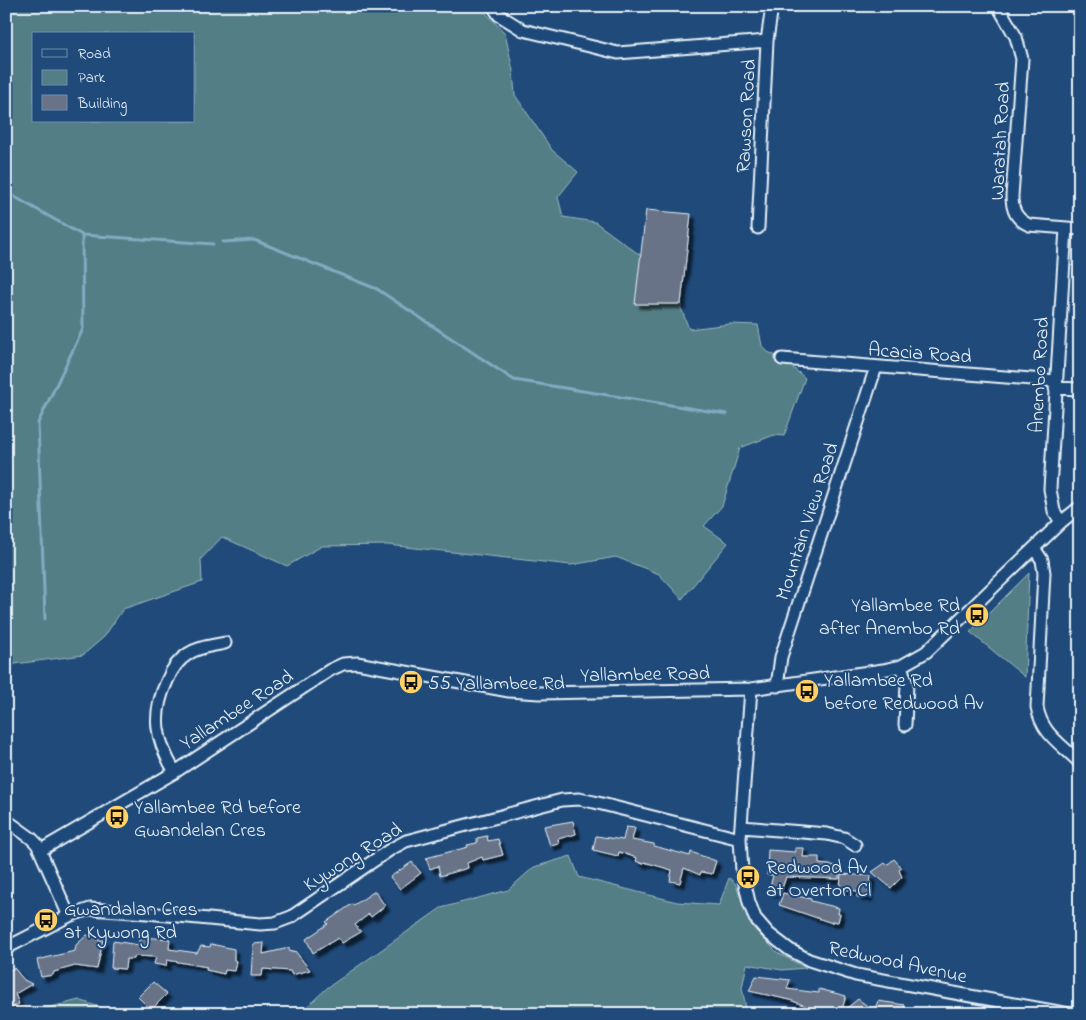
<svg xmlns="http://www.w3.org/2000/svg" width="1086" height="1020" font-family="'Indie Flower',sans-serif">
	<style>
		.green { fill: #537e86; stroke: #9eb8bf; fill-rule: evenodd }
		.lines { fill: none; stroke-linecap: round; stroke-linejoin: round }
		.stream { stroke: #84aac1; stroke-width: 3 }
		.building { fill: #687387; stroke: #e8f1f8; filter: url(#shadow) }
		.street-casing { stroke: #e8f1f8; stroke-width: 15 }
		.street { stroke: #1f4a7a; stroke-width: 11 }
		.labels { text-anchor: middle; stroke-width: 4; stroke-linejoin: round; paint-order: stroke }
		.street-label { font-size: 20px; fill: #e8f1f8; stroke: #1f4a7a }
		.poi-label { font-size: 20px; fill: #e8f1f8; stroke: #1f4a7a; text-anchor: start }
	</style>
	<defs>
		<filter id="shadow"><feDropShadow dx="4.5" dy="4.5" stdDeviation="1" flood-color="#0009"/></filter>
	</defs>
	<rect width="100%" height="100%" fill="#1f4a7a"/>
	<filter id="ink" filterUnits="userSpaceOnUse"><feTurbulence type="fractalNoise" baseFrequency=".02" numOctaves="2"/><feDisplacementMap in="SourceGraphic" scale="10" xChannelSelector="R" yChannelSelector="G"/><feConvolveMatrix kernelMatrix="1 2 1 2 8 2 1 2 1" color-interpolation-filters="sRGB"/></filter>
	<g filter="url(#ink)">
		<path class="green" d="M 6,6 L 476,6 L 481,8 L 505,33 L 513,71 L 515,95 L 552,150 L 578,172 L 558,197 L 563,217 L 595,222 L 640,255 L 684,267 L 681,308 L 689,329 L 730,324 L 758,325 L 762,346 L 768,352 L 782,359 L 805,378 L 784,436 L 774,435 L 740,448 L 722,506 L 704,526 L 728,543 L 682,599 L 659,574 L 616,557 L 571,565 L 388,545 L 322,546 L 287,566 L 222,537 L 201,559 L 202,582 L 123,609 L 104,637 L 83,655 L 15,664 L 6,673 ZM 34,34 L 194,34 L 194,121 L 34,121 Z
			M 1029,573 L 1025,677 L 970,632 Z
			M 571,856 L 579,877 L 677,902 L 719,905 L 729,878 L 735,883 L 754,929 L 778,953 L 806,968 L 782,970 L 747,964 L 742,988 L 747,1013 L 752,1014 L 299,1014 L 327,988 L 441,908 L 508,890 L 534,867 Z
			M 79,1000 L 120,1014 L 22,1014 Z"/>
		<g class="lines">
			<path class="stream" d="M 6,192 L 82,235 L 213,244
				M 223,242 L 254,240 L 377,289 L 514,380 L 727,414
				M 45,619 L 38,423 L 83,329 L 82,235"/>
		</g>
		<path class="building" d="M 646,210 L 691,214 L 681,304 L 635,304 Z
			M 573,821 L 576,834 L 558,839 L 559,844 L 550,846 L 544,826 Z
			M 626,827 L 635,828 L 632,840 L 654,844 L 654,846 L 690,856 L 691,852 L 716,861 L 712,874 L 701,872 L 700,875 L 684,868 L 680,883 L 670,881 L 672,870 L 644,862 L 643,864 L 636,861 L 637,858 L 619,852 L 618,856 L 593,850 L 596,836 L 623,840 Z
			M 487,836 L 488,841 L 498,839 L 503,855 L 483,860 L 482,857 L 467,863 L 468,868 L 440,876 L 438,866 L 430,869 L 426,858 L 468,847 L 467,845 L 477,843 L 477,838 Z
			M 795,848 L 804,848 L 803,857 L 819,857 L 819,864 L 839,866 L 839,879 L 786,877 L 780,894 L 769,892 L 773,875 L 767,875 L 768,850 L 795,852 Z
			M 894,859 L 902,868 L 899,870 L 902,877 L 891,888 L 872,872 L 885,863 L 887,865 Z
			M 412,862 L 421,873 L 400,889 L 390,877 Z
			M 841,874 L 871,876 L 868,897 L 857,897 L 857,891 L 840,889 Z
			M 375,891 L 385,906 L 371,917 L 369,914 L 355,925 L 361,932 L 342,943 L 338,938 L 313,953 L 306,939 L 328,924 L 326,922 L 352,904 L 354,905 Z
			M 783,893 L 811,899 L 811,901 L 839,908 L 838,914 L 840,914 L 838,922 L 832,921 L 832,923 L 779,905 Z
			M 87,935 L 98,937 L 98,940 L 103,940 L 97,969 L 75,966 L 54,972 L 53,975 L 41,977 L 37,960 L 75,951 L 76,945 Z
			M 139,937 L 170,939 L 169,949 L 197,953 L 201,946 L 210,947 L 211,944 L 234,949 L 234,960 L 237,961 L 235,971 L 225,970 L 224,974 L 206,970 L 207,967 L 167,960 L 166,966 L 154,964 L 156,957 L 135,956 L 134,959 L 126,959 L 125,969 L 111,968 L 113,941 L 139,945 Z
			M 264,943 L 263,954 L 289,948 L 290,952 L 295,951 L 310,970 L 292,975 L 290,971 L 263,969 L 262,976 L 251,976 L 253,944 Z
			M 14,968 L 24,980 L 32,984 L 15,994 L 19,1004 L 11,1008 L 6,1000 L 6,972 Z
			M 756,976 L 790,980 L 787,989 L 819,993 L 819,989 L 846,996 L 841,1013 L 858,999 L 874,1011 L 878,1001 L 905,1005 L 904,1014 L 838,1014 L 816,1010 L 790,1000 L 749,991 Z
			M 153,982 L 167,994 L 151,1010 L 138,997 Z"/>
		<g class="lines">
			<g class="street-casing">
				<path id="street" d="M 493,6 L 499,15 L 523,30 L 618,53 L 767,41
					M 998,6 L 1016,37 L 1022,59 L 1012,196 C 1012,210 1016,219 1029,225 L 1080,229
					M 758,228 L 767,41 L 772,6
					M 782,359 L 1056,381
					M 1055,388 L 1080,389
					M 1061,522 L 1054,511 L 1050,489 L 1066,228
					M 1034,548 L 1042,560 L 1044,573 L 1037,707 C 1042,735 1062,744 1080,763
					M 901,666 L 907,684 L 905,725
					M 777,686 L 781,657 L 876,367
					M 751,689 L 740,839 L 742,871 L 749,902 L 755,918 L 769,934 L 790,950 L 809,960 L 856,975 L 1069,1014
					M 175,772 C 156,741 151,715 167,681 C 171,671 178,660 188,654 C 198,647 212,646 225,643
					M 6,820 L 31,838 L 37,844 L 69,916
					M 742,827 L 827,834 L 844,838 L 855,845
					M 41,850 L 175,772 L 330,670 L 343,664 L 357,663 L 509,691 L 539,693 L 751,689 L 883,670 L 901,666 L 926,652 L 1061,522 L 1080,507
					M 6,948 L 69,916 L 90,909 L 147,913 L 260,924 L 275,923 L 291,917 L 391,849 L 406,841 L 562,800 L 579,799 L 594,802 L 740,839"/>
			</g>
			<use href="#street" class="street"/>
		</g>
	</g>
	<defs>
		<g id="bus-disc" transform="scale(1.25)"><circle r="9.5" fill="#ffd166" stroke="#1f4a7a"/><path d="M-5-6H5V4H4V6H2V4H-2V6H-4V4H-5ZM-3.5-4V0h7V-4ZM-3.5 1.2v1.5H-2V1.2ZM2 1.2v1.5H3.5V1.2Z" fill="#111"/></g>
	</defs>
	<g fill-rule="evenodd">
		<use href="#bus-disc" x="977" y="615"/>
		<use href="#bus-disc" x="411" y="682"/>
		<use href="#bus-disc" x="807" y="691"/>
		<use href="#bus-disc" x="117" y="817"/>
		<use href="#bus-disc" x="748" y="877"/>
		<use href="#bus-disc" x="46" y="920"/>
	</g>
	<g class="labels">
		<g class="street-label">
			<text transform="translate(745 116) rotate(-87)" y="7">Rawson Road</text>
			<text transform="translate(999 141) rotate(-87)" y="7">Waratah Road</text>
			<text transform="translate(920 352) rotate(4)" y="7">Acacia Road</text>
			<text transform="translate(1038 375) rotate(-87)" y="7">Anembo Road</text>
			<text transform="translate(806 521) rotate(-72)" y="7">Mountain View Road</text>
			<text transform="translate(645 673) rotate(-1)" y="7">Yallambee Road</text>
			<text transform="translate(236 709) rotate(-33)" y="7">Yallambee Road</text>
			<text transform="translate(352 856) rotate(-32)" y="7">Kywong Road</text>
			<text transform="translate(898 961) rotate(12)" y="7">Redwood Avenue</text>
		</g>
		<g class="poi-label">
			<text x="960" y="611" text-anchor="end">Yallambee Rd<tspan x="960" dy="23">after Anembo Rd</tspan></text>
			<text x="824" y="686">Yallambee Rd<tspan x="824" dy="23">before Redwood Av</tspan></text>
			<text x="428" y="689">55 Yallambee Rd</text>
			<text x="134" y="813">Yallambee Rd before<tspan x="134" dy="23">Gwandelan Cres</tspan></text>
			<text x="766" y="873">Redwood Av<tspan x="766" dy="23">at Overton Cl</tspan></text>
			<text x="64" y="915">Gwandalan Cres<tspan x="64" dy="23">at Kywong Rd</tspan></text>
		</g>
	</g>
	<rect width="1086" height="1020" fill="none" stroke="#1f4a7a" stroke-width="25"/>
	<rect x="12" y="12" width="1061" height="995" fill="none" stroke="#e8f1f8" stroke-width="2" filter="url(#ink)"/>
	<rect x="32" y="32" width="162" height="90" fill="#1f4a7a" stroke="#6f8dac"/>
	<rect x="42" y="49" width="25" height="8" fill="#1f4a7a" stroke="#6f8dac"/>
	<text x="78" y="58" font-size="15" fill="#e8f1f8">Road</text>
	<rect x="42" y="70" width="25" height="15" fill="#537e86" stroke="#6f8dac"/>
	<text x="78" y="82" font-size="15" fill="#e8f1f8">Park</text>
	<rect x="42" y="95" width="25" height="15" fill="#687387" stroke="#6f8dac"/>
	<text x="78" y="108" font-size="15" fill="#e8f1f8">Building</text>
</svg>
